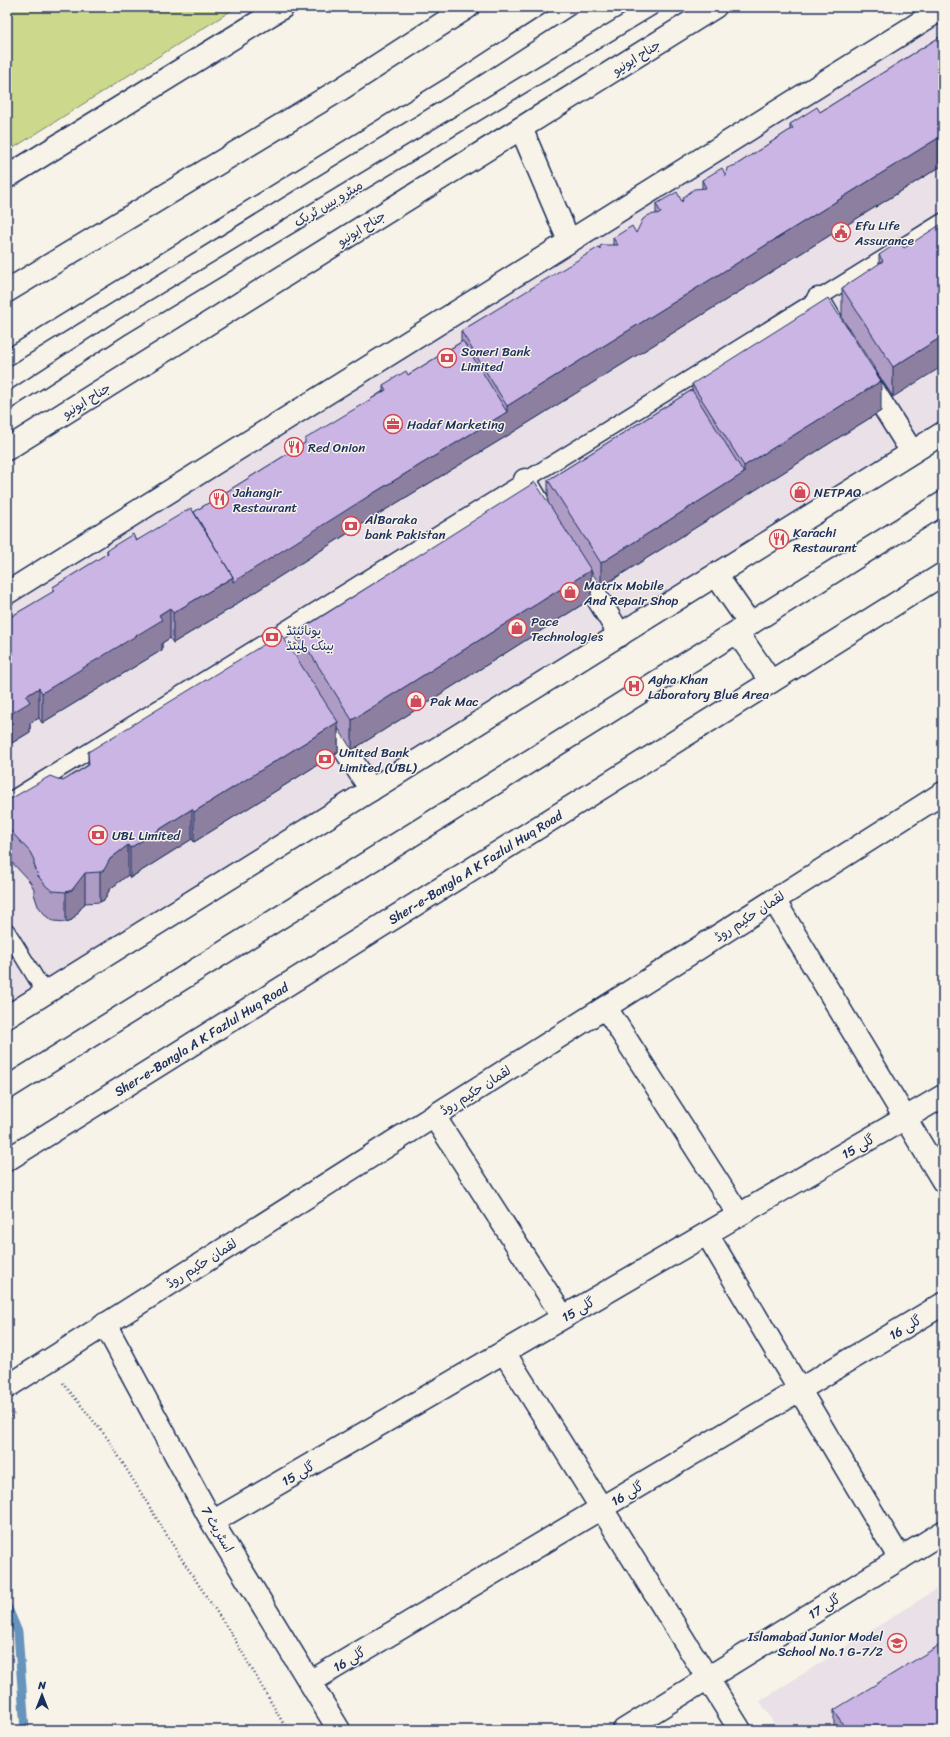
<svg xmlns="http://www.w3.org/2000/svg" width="950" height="1737" font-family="Sriracha,'Playpen Sans Arabic',sans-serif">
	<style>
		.built { fill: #eae0e7 }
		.green { fill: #ccd88b; stroke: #748474 }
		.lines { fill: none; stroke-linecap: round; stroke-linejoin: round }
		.stream { stroke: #6694bc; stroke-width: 9 }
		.service-casing { stroke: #1b2f5e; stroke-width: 18 }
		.pedestrian-casing { stroke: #1b2f5e; stroke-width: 25 }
		.minor-casing { stroke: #1b2f5e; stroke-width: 25 }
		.tertiary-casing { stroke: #1b2f5e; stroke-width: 25 }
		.secondary-casing { stroke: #1b2f5e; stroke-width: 25 }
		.primary-casing { stroke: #1b2f5e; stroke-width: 25 }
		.path { stroke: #1b2f5e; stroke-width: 2.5; stroke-dasharray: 1 3; stroke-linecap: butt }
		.service { stroke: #f7f3e8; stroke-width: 15 }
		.pedestrian { stroke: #f7f3e8; stroke-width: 22 }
		.minor { stroke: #f7f3e8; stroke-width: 22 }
		.tertiary { stroke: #f7f3e8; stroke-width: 22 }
		.secondary { stroke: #f7f3e8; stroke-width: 22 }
		.primary { stroke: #f7f3e8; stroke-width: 22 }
		.wall { fill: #ae9cc5; stroke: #1b2f5e }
		.shaded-wall { fill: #8d7fa0; stroke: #1b2f5e }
		.building { fill: #cab5e5; stroke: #1b2f5e }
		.labels { text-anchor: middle; stroke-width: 3; stroke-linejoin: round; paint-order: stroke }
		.street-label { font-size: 13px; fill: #1b2f5e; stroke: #f7f3e8 }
		.poi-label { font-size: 13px; fill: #1b2f5e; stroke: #f7f3e8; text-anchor: start }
	</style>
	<rect width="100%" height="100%" fill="#f7f3e8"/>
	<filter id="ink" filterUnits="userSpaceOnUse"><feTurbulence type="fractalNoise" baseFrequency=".025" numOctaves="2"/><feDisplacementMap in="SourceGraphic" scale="8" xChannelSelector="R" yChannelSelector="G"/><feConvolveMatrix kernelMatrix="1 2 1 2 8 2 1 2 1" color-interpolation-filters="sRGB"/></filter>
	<g filter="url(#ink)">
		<path class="built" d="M 943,8 L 943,433 L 7,1017 L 7,593 Z
			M 943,1585 L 943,1730 L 778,1730 L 760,1701 Z"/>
		<path class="green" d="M 7,7 L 237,7 L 7,152 Z"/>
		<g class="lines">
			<path class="stream" d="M 7,1606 L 18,1632 L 25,1730"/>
			<g class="service-casing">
				<path id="service" d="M 7,358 L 447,87 L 570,7
					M 7,402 L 122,327 L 652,7
					M 7,802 L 943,221
					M 7,931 L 45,993"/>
			</g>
			<g class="pedestrian-casing">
				<path id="pedestrian" d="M 818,299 L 836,329
					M 865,377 L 912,452
					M 525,480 L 544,512
					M 576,563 L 620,635
					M 322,714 L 371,790"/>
			</g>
			<g class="minor-casing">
				<path id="minor" d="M 521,128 L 569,241
					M 7,177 L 283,7
					M 716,575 L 750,624
					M 7,593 L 943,8
					M 774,900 L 943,1181
					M 606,1008 L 739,1215
					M 7,1017 L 943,433
					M 434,1116 L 563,1317
					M 707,1234 L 900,1559
					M 105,1324 L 212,1522 L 339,1730
					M 504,1352 L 740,1730
					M 212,1522 L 943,1096
					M 310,1682 L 943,1304
					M 624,1730 L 943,1532"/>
			</g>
			<g class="tertiary-casing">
				<path id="tertiary" d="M 7,1387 L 943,793"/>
			</g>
			<g class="secondary-casing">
				<path id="secondary" d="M 737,632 L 771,682
					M 7,1088 L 943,503
					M 7,1160 L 943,574"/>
			</g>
			<g class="primary-casing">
				<path id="primary" d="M 7,291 L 341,89 L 468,7
					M 7,449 L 715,7"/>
			</g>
			<path class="path" d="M 63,1383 L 108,1439 L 179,1555 L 234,1638 L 287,1730
				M 7,1419 L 14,1414"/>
			<use href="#service" class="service"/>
			<use href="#pedestrian" class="pedestrian"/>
			<use href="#minor" class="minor"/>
			<use href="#tertiary" class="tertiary"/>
			<use href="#secondary" class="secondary"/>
			<use href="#primary" class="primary"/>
		</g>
		<path class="wall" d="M 943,35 L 943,165 L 507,436 L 372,518 L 233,606 L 233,607 L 173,643 L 170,638 L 162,643 L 162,650 L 42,723 L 39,718 L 30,723 L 30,732 L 7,746 L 7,619 L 53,592 L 53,587 L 107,554 L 107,550 L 136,541 L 194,512 L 305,443 L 383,391 L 383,385 L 408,375 L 461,342 L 461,331 L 600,249 L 613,245 L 613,238 L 636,233 L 656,214 L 656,204 L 682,202 L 702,189 L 702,180 L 726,176 L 736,165 L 790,130 L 790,124 L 820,112 Z
			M 904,248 L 893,397 L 842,318 L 842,288 L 879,265 L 879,255 Z
			M 692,384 L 881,411 L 601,587 L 591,571 L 591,599 L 352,750 L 338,728 L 338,752 L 194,842 L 192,839 L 130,878 L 128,875 L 110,889 L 104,900 L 100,902 L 85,903 L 72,920 L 66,922 L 53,921 L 47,917 L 38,906 L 34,894 L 34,889 L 30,882 L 7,857 L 7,801 L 63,781 L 88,765 L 88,752 L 297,659 L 297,632 L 548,502 L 548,480 L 692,390 Z
			M 834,1710 L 943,1730 L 834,1730 Z"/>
		<path class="shaded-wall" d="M 943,135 L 943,165 L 507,436 L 372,518 L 233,606 L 233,607 L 173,643 L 173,613 L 372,494 L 507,412 L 507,406 Z
			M 943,336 L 943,366 L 893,397 L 893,367 Z
			M 881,381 L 881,411 L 601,587 L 601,563 L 744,473 L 744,466 Z
			M 591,570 L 591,599 L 352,750 L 352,720 Z
			M 170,608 L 170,638 L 162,643 L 162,650 L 42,723 L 42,693 Z
			M 39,688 L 39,718 L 30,723 L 30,732 L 7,746 L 7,716 L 26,696 Z
			M 338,722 L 338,752 L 194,842 L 194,812 Z
			M 192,809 L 192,839 L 130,878 L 130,848 Z
			M 128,845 L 128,875 L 110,889 L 104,900 L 100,902 L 100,872 L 110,859 Z
			M 85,873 L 85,903 L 72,920 L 66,922 L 66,892 Z"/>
		<path class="building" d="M 943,35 L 943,135 L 507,406 L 461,331 L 599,247 L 600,249 L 600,246 L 602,245 L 618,245 L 613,238 L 632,226 L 636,233 L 643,219 L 649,215 L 661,213 L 656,204 L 677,192 L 682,202 L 684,197 L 694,189 L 706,188 L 702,180 L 722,168 L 726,176 L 727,168 L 736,165 L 793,128 L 790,124 L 817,107 L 820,112 Z
			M 943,223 L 943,336 L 893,367 L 842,288 L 883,261 L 879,255 L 900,241 L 904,248 Z
			M 828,298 L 881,381 L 744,466 L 692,384 Z
			M 463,341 L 507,412 L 372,494 L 233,582 L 233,577 L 194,512 L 305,443 L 305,439 L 386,390 L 383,385 L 406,371 L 408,375 Z
			M 692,390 L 744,473 L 601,563 L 548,480 Z
			M 535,482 L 591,570 L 352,720 L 297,632 Z
			M 191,508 L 233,577 L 173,613 L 170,608 L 159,615 L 162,620 L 42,693 L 39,688 L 26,696 L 30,702 L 7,716 L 7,619 L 54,591 L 53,587 L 108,553 L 107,550 L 133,534 L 136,541 Z
			M 281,634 L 338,722 L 194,812 L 192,809 L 130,848 L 128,845 L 110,859 L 104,870 L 100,872 L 85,873 L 72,890 L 66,892 L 53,891 L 47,887 L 38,876 L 34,864 L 34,860 L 30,852 L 7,827 L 7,801 L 50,776 L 63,781 L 89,765 L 88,752 Z
			M 943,1643 L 943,1730 L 846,1730 L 834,1710 Z"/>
	</g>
	<defs>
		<g id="civic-ring" transform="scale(1)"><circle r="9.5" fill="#f7f3e8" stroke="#d1495b" stroke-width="1.5"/><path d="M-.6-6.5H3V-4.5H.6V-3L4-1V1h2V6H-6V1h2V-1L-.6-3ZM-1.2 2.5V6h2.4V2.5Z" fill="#d1495b"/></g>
		<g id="bank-ring" transform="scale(1)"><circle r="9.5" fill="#f7f3e8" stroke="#d1495b" stroke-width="1.5"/><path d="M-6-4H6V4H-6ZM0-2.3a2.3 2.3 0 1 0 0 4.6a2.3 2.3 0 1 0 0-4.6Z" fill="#d1495b"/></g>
		<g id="office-ring" transform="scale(1)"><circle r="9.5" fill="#f7f3e8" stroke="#d1495b" stroke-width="1.5"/><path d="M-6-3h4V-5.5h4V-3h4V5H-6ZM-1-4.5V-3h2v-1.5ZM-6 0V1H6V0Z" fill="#d1495b"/></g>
		<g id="restaurant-ring" transform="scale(1)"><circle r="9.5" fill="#f7f3e8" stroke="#d1495b" stroke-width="1.5"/><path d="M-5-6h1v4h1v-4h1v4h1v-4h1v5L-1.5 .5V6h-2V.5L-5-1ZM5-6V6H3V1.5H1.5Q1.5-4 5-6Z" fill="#d1495b"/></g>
		<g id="shop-ring" transform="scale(1)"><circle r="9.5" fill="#f7f3e8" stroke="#d1495b" stroke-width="1.5"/><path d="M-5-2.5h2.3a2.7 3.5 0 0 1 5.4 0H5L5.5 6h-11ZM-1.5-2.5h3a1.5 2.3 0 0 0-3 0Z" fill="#d1495b"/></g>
		<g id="hospital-ring" transform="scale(1)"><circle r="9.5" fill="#f7f3e8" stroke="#d1495b" stroke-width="1.5"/><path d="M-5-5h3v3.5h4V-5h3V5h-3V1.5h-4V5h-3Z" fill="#d1495b"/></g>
		<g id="school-ring" transform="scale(1)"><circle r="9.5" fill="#f7f3e8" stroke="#d1495b" stroke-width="1.5"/><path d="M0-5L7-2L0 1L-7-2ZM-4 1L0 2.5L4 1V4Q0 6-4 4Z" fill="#d1495b"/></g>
	</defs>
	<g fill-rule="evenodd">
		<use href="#civic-ring" x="841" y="232"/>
		<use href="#bank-ring" x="447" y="358"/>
		<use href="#office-ring" x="393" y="424"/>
		<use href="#restaurant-ring" x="294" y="447"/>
		<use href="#shop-ring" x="800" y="492"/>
		<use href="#restaurant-ring" x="219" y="499"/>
		<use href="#bank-ring" x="351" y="526"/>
		<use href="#restaurant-ring" x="779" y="539"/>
		<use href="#shop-ring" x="570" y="592"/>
		<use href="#shop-ring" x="517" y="628"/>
		<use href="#bank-ring" x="272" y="637"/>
		<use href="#hospital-ring" x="634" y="686"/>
		<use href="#shop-ring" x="416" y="701"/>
		<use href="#bank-ring" x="325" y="759"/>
		<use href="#bank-ring" x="98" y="835"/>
		<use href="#school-ring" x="897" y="1643"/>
	</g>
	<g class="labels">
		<g class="street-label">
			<text transform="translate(636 57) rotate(-32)" y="5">جناح ایونیو</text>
			<text transform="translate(328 203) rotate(-31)" y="5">میٹرو بس ٹریک</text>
			<text transform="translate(361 228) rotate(-32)" y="5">جناح ایونیو</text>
			<text transform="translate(86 400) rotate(-32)" y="5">جناح ایونیو</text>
			<text transform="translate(475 867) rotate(-32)" y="5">Sher-e-Bangla A K Fazlul Huq Road</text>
			<text transform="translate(749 916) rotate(-33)" y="5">لقمان حکیم روڈ</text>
			<text transform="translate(201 1039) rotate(-32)" y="5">Sher-e-Bangla A K Fazlul Huq Road</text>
			<text transform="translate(475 1090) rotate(-32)" y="5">لقمان حکیم روڈ</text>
			<text transform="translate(858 1146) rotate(-30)" y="5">گلی 15</text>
			<text transform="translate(201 1263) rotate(-32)" y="5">لقمان حکیم روڈ</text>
			<text transform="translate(578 1309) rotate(-30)" y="5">گلی 15</text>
			<text transform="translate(905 1327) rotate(-31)" y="5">گلی 16</text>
			<text transform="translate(298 1473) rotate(-30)" y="5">گلی 15</text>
			<text transform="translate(627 1493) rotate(-31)" y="5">گلی 16</text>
			<text transform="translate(218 1529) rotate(60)" y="5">اسٹریٹ 7</text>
			<text transform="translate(824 1606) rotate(-32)" y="5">گلی 17</text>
			<text transform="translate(349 1659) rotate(-31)" y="5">گلی 16</text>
		</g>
		<g class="poi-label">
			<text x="855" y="230">Efu Life<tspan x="855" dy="15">Assurance</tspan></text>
			<text x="461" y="356">Soneri Bank<tspan x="461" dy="15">Limited</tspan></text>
			<text x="407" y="429">Hadaf Marketing</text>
			<text x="308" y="452">Red Onion</text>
			<text x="233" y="497">Jahangir<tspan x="233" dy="15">Restaurant</tspan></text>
			<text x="814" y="497">NETPAQ</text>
			<text x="365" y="524">AlBaraka<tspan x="365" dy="15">bank Pakistan</tspan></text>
			<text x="793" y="537">Karachi<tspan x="793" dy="15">Restaurant</tspan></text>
			<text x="584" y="590">Matrix Mobile<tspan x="584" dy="15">And Repair Shop</tspan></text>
			<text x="531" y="626">Pace<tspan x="531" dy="15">Technologies</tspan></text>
			<text x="286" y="635">یونائیٹڈ<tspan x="286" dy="15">بینک لمیٹڈ</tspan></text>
			<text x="648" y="684">Agha Khan<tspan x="648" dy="15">Laboratory Blue Area</tspan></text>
			<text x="430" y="706">Pak Mac</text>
			<text x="339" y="757">United Bank<tspan x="339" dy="15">Limited (UBL)</tspan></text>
			<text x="112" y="840">UBL Limited</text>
			<text x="883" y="1641" text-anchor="end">Islamabad Junior Model<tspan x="883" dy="15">School No.1 G-7/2</tspan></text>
		</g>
	</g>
	<rect width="950" height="1737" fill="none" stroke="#f7f3e8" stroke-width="24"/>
	<rect x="12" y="12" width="926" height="1713" fill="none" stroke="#1b2f5e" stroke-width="1.5" filter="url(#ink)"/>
	<g transform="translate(42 1695)" stroke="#f7f3e8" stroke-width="3" paint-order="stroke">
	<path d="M0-3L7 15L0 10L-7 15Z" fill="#1b2f5e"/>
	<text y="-6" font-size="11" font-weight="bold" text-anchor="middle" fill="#1b2f5e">N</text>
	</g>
</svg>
